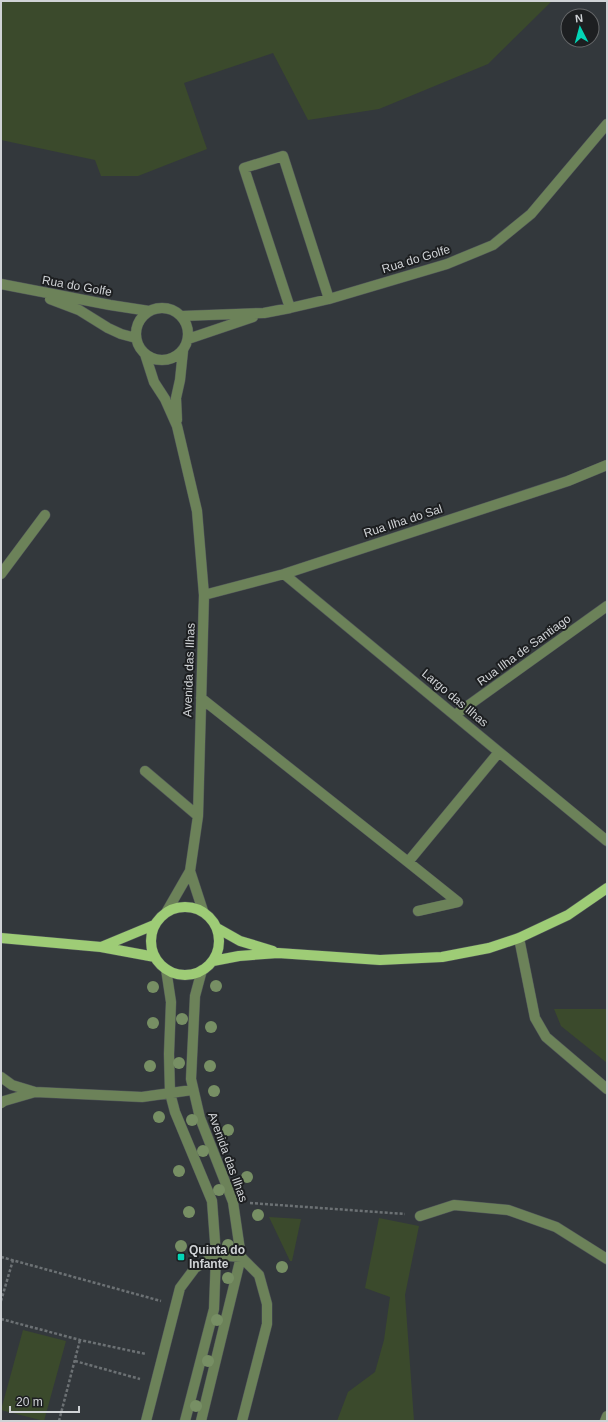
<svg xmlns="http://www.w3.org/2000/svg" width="608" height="1422" font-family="Arial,sans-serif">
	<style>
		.green { fill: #3b4a2c }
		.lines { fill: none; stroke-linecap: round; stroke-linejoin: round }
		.minor-casing { stroke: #4f5458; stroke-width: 11 }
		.major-casing { stroke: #4f5458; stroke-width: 11 }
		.path { stroke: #6c7174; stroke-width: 2.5; stroke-dasharray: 3 2; stroke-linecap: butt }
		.minor { stroke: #6c8259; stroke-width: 10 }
		.major { stroke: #9ecc76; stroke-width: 10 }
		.tree { fill: #778f64 }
		.poi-dot { fill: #03d5b6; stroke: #1d1f21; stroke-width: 1.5 }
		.labels { text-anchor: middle; stroke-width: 4; stroke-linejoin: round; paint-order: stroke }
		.street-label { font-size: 12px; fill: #d0d3d6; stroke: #1d1f21 }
		.poi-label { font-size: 12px; font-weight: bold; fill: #d0d3d6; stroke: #1d1f21; text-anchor: start }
	</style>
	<rect width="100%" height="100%" fill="#33383c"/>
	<path class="green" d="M 1,1 L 552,1 L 488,64 L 379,109 L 308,120 L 273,53 L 184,83 L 207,149 L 138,176 L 101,176 L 95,160 L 1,140 Z
		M 554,1009 L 607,1009 L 607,1063 L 561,1026 Z
		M 269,1217 L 301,1219 L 292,1261 L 290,1261 Z
		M 379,1218 L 419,1226 L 405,1295 L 414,1421 L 337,1421 L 348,1392 L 375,1372 L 384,1340 L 390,1297 L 365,1288 Z
		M 23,1330 L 66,1341 L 44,1421 L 1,1410 Z"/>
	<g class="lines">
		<g class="minor-casing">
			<path id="minor" d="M 1,284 L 110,305 L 149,311
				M 50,299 L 79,310 L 108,328 L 121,334 L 136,338
				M136 334a26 26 0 1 1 52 0a26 26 0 1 1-52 0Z
				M 290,308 L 244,168 L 283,156 L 329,299
				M 182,316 L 264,313 L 290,308 L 329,299 L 447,264 L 493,245 L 531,214 L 607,124
				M 188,339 L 253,317
				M 145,354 L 154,382 L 165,399 L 177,426 L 197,511 L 204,595 L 198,816 L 190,871 L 167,911
				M 177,420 L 176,398 L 180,380 L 183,351
				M 1,574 L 45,515
				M 204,595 L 284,574 L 568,481 L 607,465
				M 201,698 L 408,862 L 499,752 L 284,574
				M 455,715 L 607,606
				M 499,752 L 607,841
				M 145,771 L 198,816
				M 408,862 L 458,902 L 418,911
				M 190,871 L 203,911
				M 519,938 L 535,1018 L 546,1037 L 607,1089
				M 166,969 L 171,1002 L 169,1054 L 170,1093 L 175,1112 L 212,1201 L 216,1255 L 214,1309 L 185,1421
				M 1,1077 L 12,1085 L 35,1092 L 142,1097 L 192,1090
				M 1,1103 L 4,1101 L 35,1092
				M 420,1216 L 454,1205 L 508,1210 L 556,1227 L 607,1259
				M 146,1421 L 180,1288 L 195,1268 L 216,1255 L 241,1257 L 259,1275 L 267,1304 L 267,1324 L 242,1421
				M 201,1421 L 241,1257 L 233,1202 L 200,1118 L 191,1079 L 195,996 L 202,970
				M 605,1421 L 607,1416"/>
		</g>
		<g class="major-casing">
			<path id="major" d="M151 941a34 34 0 1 1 68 0a34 34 0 1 1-68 0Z
				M 217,928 L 240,941 L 273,951
				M 1,938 L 101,947 L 155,957
				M 101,947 L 154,925
				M 213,961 L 239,956 L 278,953 L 380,960 L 442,957 L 489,948 L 519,938 L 568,915 L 607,888"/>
		</g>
		<path class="path" d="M 250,1203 L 405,1214
			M 1,1257 L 161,1301
			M 1,1301 L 13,1260
			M 1,1319 L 80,1340 L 146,1354
			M 75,1361 L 140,1379
			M 59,1421 L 80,1340"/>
		<use href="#minor" class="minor"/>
		<use href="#major" class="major"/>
	</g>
	<g class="tree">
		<circle cx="216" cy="986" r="6"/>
		<circle cx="153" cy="987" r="6"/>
		<circle cx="182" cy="1019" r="6"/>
		<circle cx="153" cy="1023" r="6"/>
		<circle cx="211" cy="1027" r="6"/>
		<circle cx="179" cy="1063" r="6"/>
		<circle cx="150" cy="1066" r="6"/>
		<circle cx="210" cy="1066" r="6"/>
		<circle cx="214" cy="1091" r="6"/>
		<circle cx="159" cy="1117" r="6"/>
		<circle cx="192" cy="1120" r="6"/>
		<circle cx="228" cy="1130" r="6"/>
		<circle cx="203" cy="1151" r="6"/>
		<circle cx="179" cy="1171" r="6"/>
		<circle cx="247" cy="1177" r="6"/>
		<circle cx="219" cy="1190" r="6"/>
		<circle cx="189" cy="1212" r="6"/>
		<circle cx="258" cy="1215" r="6"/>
		<circle cx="228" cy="1245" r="6"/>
		<circle cx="181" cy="1246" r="6"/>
		<circle cx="282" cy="1267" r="6"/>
		<circle cx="228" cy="1278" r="6"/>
		<circle cx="217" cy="1320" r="6"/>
		<circle cx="208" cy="1361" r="6"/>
		<circle cx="196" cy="1406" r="6"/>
	</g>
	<rect class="poi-dot" x="177" y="1253" width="8" height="8" rx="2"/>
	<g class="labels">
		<g class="street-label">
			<text transform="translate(416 259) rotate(-17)" y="4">Rua do Golfe</text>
			<text transform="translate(77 286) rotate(10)" y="4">Rua do Golfe</text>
			<text transform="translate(403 521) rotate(-18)" y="4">Rua Ilha do Sal</text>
			<text transform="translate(524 650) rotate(-36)" y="4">Rua Ilha de Santiago</text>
			<text transform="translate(189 670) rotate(-88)" y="4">Avenida das Ilhas</text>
			<text transform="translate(455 698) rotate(40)" y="4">Largo das Ilhas</text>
			<text transform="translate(228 1157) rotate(70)" y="4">Avenida das Ilhas</text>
		</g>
		<g class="poi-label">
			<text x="189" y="1254">Quinta do<tspan x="189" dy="14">Infante</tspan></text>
		</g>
	</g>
	<rect width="608" height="1422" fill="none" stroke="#d0d3d6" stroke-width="4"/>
	<g transform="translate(580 28) rotate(354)"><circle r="19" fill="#1d1f21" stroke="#656769"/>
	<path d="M0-3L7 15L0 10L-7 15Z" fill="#03d5b6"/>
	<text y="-6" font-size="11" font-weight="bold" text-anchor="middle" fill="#d0d3d6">N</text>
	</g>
	<path d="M10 1406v6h69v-6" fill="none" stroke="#d0d3d6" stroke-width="2"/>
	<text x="16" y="1406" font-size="12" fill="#d0d3d6" stroke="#1d1f21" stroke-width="3" paint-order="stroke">20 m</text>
</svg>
